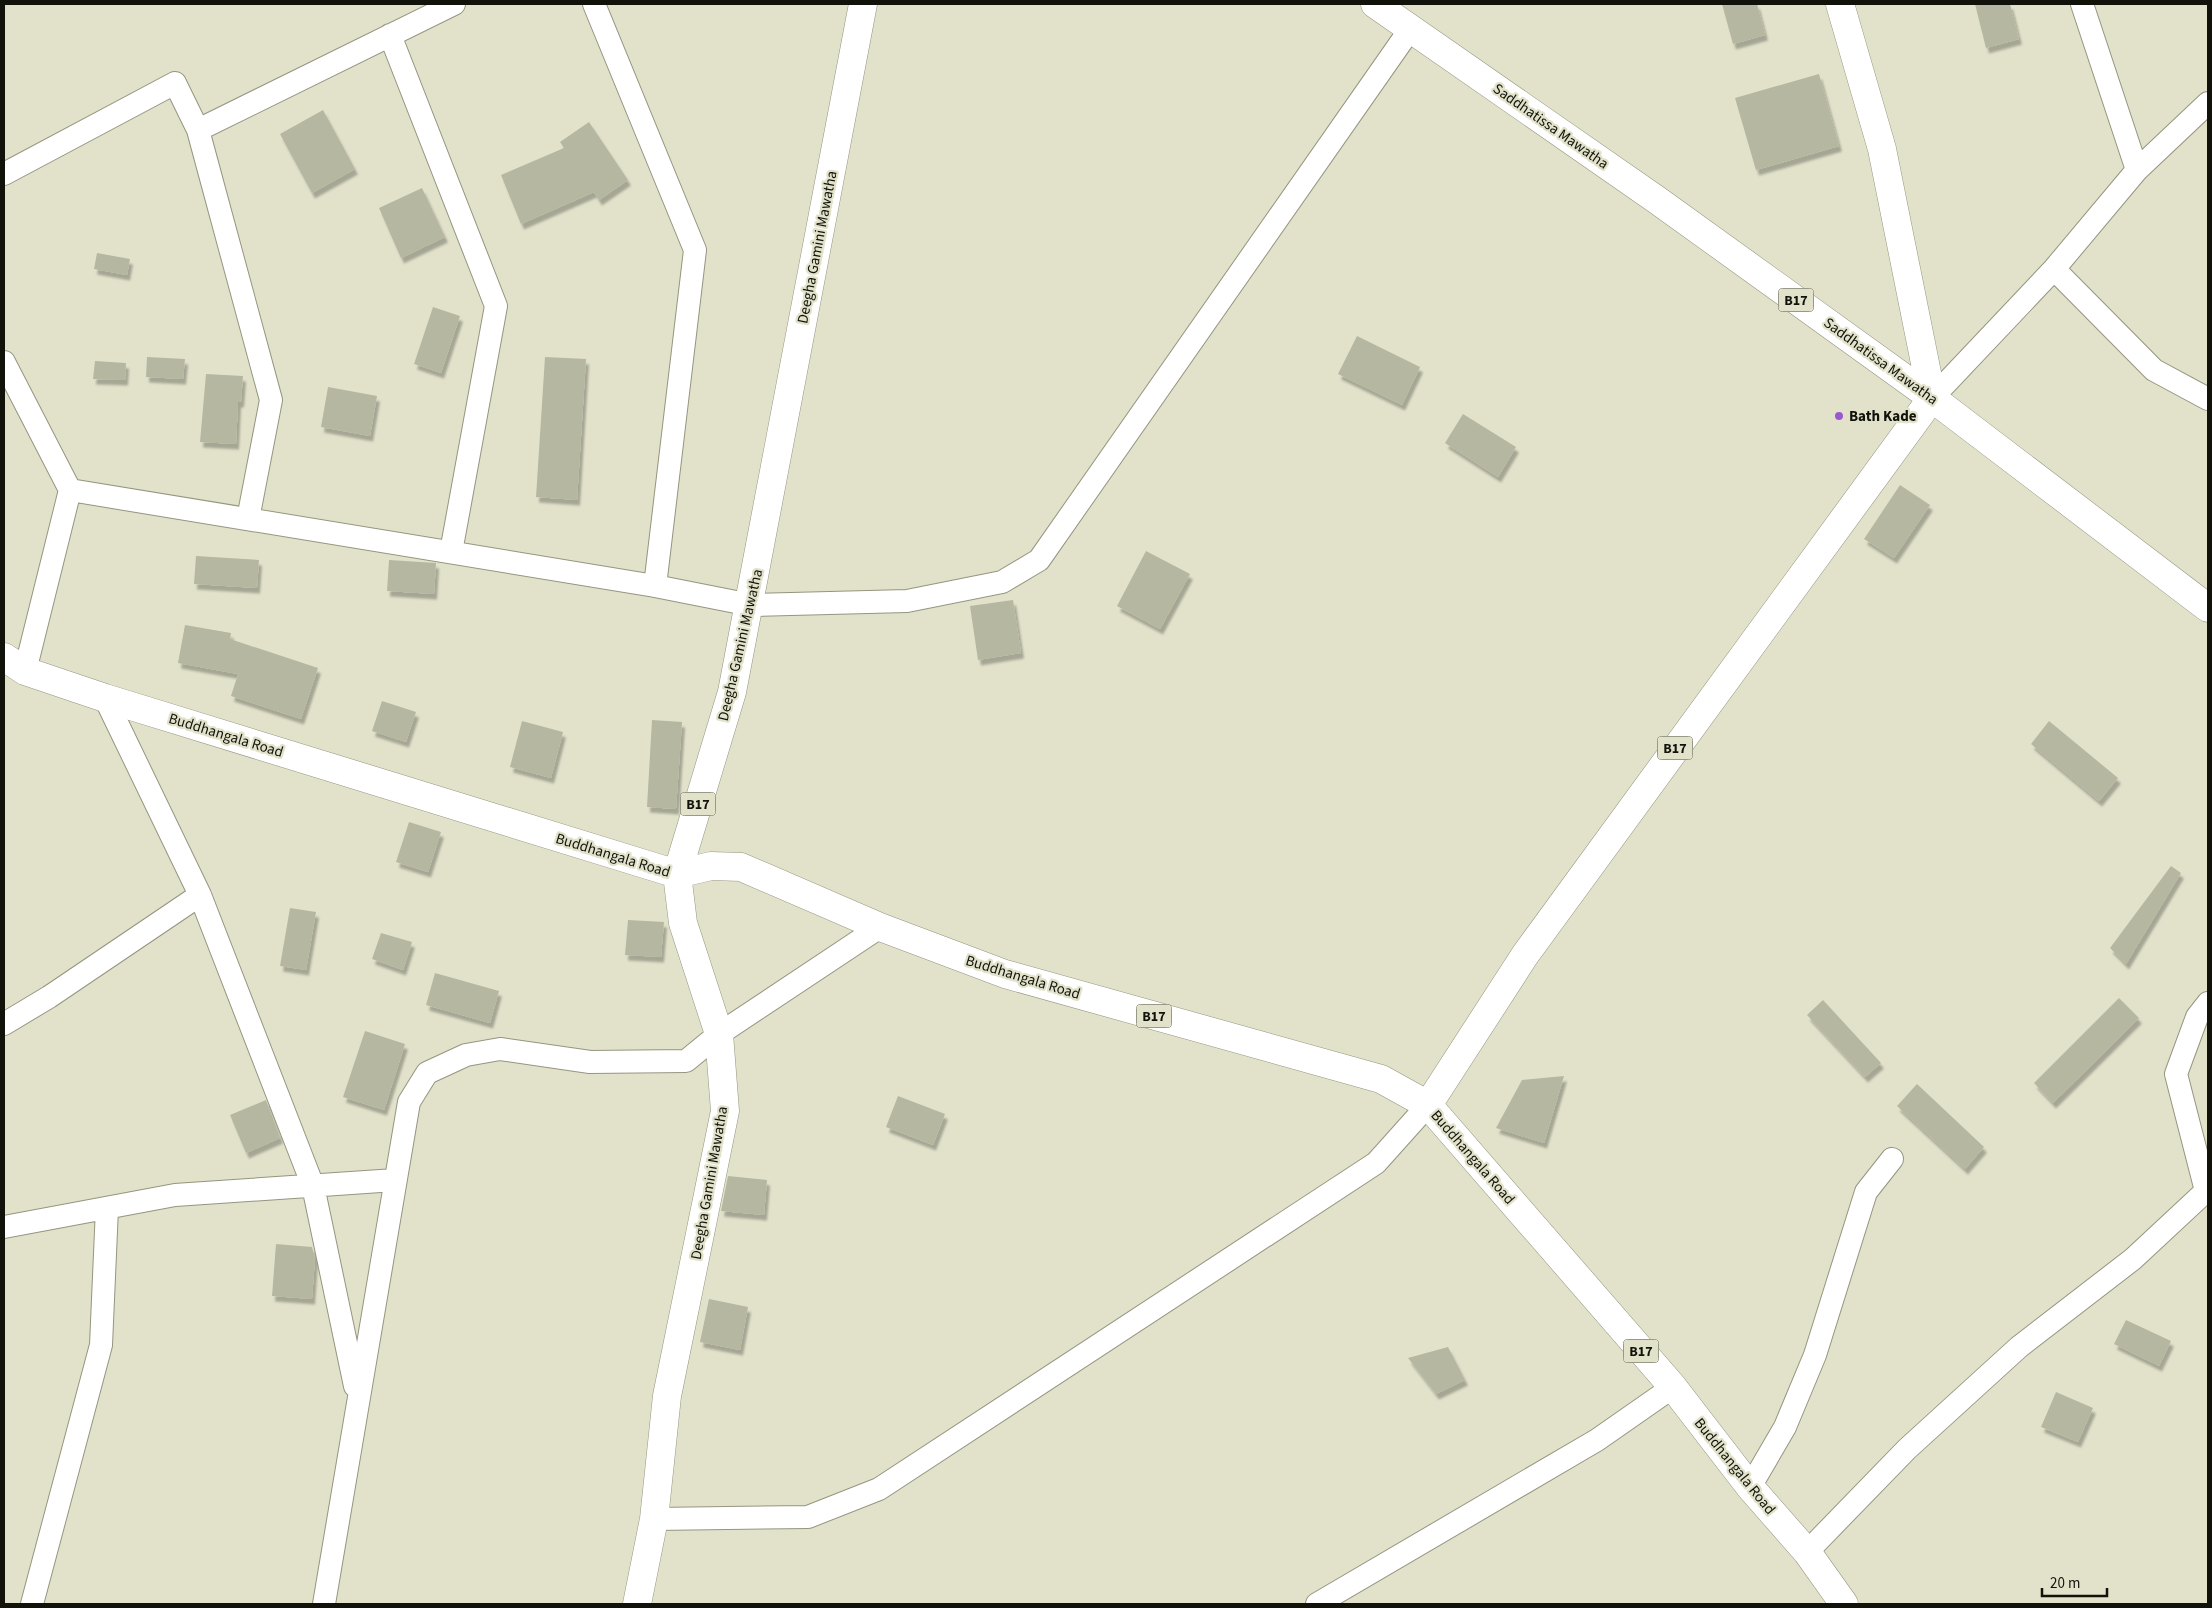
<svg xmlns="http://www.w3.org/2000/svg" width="2212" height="1608" font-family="'Source Sans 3',sans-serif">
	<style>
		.building { fill: #b6b7a0; filter: url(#shadow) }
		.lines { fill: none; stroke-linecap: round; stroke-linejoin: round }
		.street-casing { stroke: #959580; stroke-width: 24 }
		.primary-casing { stroke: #959580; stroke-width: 29 }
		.street { stroke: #fff; stroke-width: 22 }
		.primary { stroke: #fff; stroke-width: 28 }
		.poi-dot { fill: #9a58ce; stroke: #e2e2cb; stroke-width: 2 }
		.labels { text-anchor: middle; stroke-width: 4.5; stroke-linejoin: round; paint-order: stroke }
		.shield { fill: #e2e2cb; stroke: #505044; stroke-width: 1 }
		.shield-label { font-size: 14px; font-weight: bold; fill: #11120a }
		.street-label { font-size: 15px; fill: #11120a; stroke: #e2e2cb }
		.poi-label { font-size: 15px; font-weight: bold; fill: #11120a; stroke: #e2e2cb; text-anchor: start }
	</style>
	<defs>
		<filter id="shadow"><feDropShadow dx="3" dy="5.5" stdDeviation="1" flood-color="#0004"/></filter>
	</defs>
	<rect width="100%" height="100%" fill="#e2e2cb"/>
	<path class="building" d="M 1722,4 L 1757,4 L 1765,35 L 1733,44 Z
		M 1975,4 L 2010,4 L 2019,39 L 1986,48 Z
		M 1819,74 L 1839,146 L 1756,170 L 1735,98 Z
		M 323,110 L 355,169 L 312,193 L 280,134 Z
		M 589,122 L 628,180 L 599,200 L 594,192 L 521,224 L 501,175 L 564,148 L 560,142 Z
		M 422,188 L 445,237 L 401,258 L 379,208 Z
		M 97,253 L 130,259 L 127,275 L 94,269 Z
		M 433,307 L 460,316 L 441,373 L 414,364 Z
		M 1357,336 L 1420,367 L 1402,405 L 1338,374 Z
		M 147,357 L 185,359 L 183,379 L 146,377 Z
		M 545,357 L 586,359 L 577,500 L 536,497 Z
		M 95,361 L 126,363 L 125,380 L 93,379 Z
		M 206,374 L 243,376 L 241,402 L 238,402 L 236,444 L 200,442 Z
		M 328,387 L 377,396 L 370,436 L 321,427 Z
		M 1463,414 L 1516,447 L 1498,477 L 1445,443 Z
		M 1900,485 L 1930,505 L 1894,558 L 1864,539 Z
		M 1146,551 L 1190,574 L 1160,629 L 1117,606 Z
		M 196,556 L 259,560 L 257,588 L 194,584 Z
		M 389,560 L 436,563 L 434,594 L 387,591 Z
		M 1013,600 L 1021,653 L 978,660 L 970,606 Z
		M 185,625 L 231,633 L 230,639 L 318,668 L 301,719 L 231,696 L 238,674 L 178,663 Z
		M 382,701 L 416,712 L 406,742 L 372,731 Z
		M 652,720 L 682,722 L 676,809 L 647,807 Z
		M 522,721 L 563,732 L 551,778 L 510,767 Z
		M 2049,721 L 2118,778 L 2099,801 L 2031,744 Z
		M 409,822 L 441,832 L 428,872 L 396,862 Z
		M 2171,866 L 2181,873 L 2126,964 L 2110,948 Z
		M 290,908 L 316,912 L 306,970 L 280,966 Z
		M 628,920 L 664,922 L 661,957 L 625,955 Z
		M 381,933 L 412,942 L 403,970 L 372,959 Z
		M 435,973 L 499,991 L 490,1023 L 426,1005 Z
		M 2119,998 L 2139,1018 L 2053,1103 L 2034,1083 Z
		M 1823,1000 L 1881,1063 L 1865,1077 L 1807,1015 Z
		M 365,1031 L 405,1044 L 384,1110 L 343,1097 Z
		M 1564,1076 L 1544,1143 L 1496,1128 L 1522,1080 Z
		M 1917,1084 L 1984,1147 L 1965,1169 L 1897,1106 Z
		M 898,1096 L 945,1114 L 933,1145 L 886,1127 Z
		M 266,1100 L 280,1138 L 246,1153 L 230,1115 Z
		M 728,1176 L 767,1180 L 764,1215 L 721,1211 Z
		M 276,1244 L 312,1247 L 315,1258 L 312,1299 L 272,1296 Z
		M 709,1299 L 748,1307 L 740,1350 L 700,1342 Z
		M 2126,1320 L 2171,1341 L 2159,1366 L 2114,1344 Z
		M 1448,1347 L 1465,1380 L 1436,1394 L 1408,1358 Z
		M 2056,1392 L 2093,1408 L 2078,1442 L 2041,1427 Z"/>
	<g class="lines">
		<g class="street-casing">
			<path id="street" d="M 594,4 L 695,250 L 655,586
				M 2082,4 L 2137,170
				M 390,35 L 496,306 L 451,552
				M 198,130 L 454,4
				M 4,174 L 175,83 L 198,130 L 271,400 L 248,519
				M 2054,269 L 2154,370 L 2208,399
				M 4,362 L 70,490 L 655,586 L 751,605 L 907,601 L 1002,582 L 1039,560 L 1411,28
				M 1932,398 L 2054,269 L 2137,170 L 2208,103
				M 25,671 L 70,490
				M 105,698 L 200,895 L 313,1186 L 355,1386
				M 4,1024 L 49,997 L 200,895
				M 4,1227 L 175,1195 L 395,1180
				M 1750,1487 L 1785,1427 L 1815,1355 L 1866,1192 L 1892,1159
				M 654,1519 L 808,1517 L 879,1489 L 1376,1163 L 1428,1105
				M 1807,1552 L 1907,1449 L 2019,1347 L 2133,1259 L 2206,1191 L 2176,1074 L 2197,1017 L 2208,1003
				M 32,1604 L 101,1345 L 107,1208
				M 324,1604 L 409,1102 L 427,1073 L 466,1055 L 500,1049 L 590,1062 L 686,1061 L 719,1034 L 880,927
				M 1317,1604 L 1597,1440 L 1673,1387"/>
		</g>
		<g class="primary-casing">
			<path id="primary" d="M 1375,4 L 1657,200 L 1932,398 L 2208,608
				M 4,657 L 25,671 L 105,698 L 677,874 L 711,866 L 741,867 L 880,927 L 1005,974 L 1381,1079 L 1428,1105 L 1673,1387 L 1750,1487 L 1807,1552 L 1844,1604
				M 1428,1105 L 1525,955 L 1932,398 L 1882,149 L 1840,4
				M 637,1604 L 654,1519 L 667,1396 L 725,1111 L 719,1034 L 683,923 L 677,874 L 732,692 L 863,4"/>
		</g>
		<use href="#street" class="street"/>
		<use href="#primary" class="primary"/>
	</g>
	<circle class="poi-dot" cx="1839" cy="416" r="5"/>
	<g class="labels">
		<g class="shield">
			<rect x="1778.5" y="288.5" width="35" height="23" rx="4"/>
			<rect x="1657.5" y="736.5" width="35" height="23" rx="4"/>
			<rect x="680.5" y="792.5" width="35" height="23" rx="4"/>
			<rect x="1136.5" y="1004.5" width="35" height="23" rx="4"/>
			<rect x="1623.5" y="1339.5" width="35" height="23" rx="4"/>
		</g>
		<g class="shield-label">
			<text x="1796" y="305">B17</text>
			<text x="1675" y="753">B17</text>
			<text x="698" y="809">B17</text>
			<text x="1154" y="1021">B17</text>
			<text x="1641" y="1356">B17</text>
		</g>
		<g class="street-label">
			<text transform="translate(1551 126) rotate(35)" y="5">Saddhatissa Mawatha</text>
			<text transform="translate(817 247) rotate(-79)" y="5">Deegha Gamini Mawatha</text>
			<text transform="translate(1881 361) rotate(36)" y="5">Saddhatissa Mawatha</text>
			<text transform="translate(740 645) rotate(-77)" y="5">Deegha Gamini Mawatha</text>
			<text transform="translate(226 735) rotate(17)" y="5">Buddhangala Road</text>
			<text transform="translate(613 855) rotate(17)" y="5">Buddhangala Road</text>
			<text transform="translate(1023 977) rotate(17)" y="5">Buddhangala Road</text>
			<text transform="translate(1473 1157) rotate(49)" y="5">Buddhangala Road</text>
			<text transform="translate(709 1183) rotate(-80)" y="5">Deegha Gamini Mawatha</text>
			<text transform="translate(1735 1466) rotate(51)" y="5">Buddhangala Road</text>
		</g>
		<g class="poi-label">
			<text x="1849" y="421">Bath Kade</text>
		</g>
	</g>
	<rect width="2212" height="1608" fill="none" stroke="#11120a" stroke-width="10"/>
	<path d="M2042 1588v8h65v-8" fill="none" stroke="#11120a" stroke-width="2.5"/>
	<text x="2050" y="1588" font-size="15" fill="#11120a" stroke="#e2e2cb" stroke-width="4" paint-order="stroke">20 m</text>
</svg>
